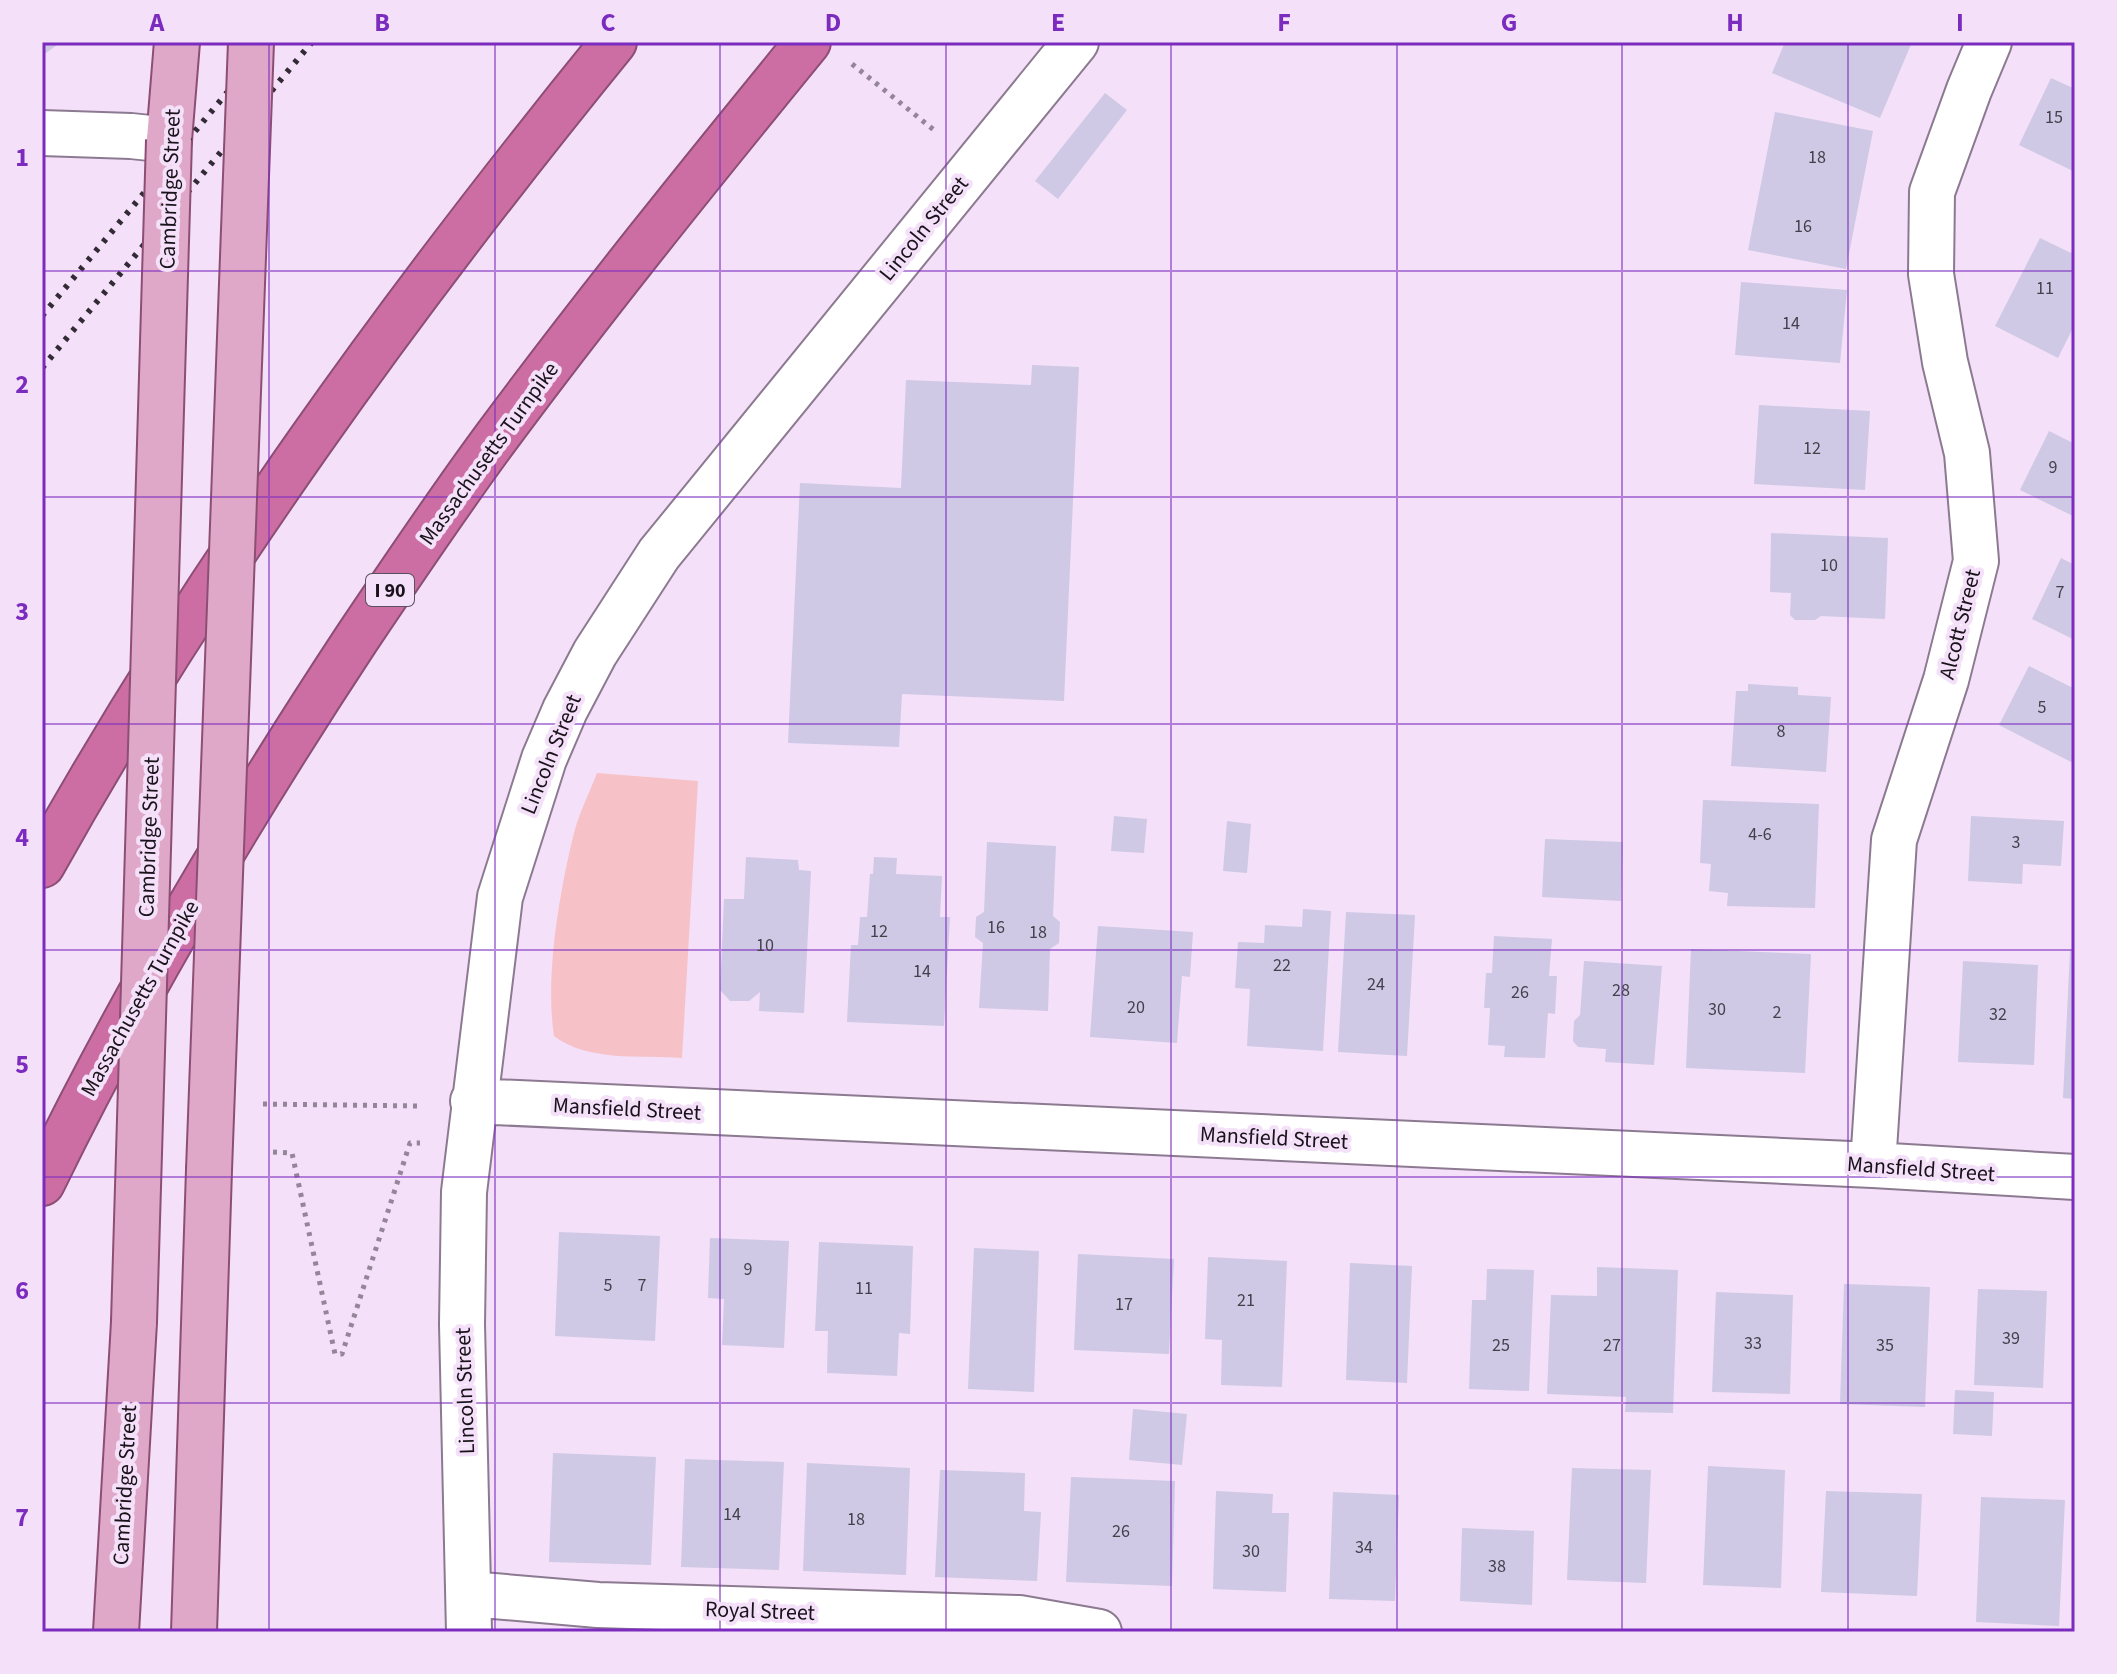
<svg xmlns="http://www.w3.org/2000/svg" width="2117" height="1674" font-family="'Source Sans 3',sans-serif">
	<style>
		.green { fill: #f6c2c7 }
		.building { fill: #cfc9e5 }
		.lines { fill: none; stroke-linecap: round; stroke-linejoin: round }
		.minor-casing { stroke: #8c7a90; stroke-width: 48 }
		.major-casing { stroke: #8d4e74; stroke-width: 48 }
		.highway-casing { stroke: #8d4e74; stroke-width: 48 }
		.path { stroke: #948698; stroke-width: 5; stroke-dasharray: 4 6; stroke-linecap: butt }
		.minor { stroke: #fff; stroke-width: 44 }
		.major { stroke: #e0a8c8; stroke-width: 44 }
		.highway { stroke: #cc6ea4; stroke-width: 44 }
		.rail { stroke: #322a34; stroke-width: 6; stroke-dasharray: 4 8; stroke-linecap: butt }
		.major-bridge-casing { stroke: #8d4e74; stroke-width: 48; stroke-linecap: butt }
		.major-bridge { stroke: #e0a8c8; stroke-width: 44 }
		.grid { fill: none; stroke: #7b2cbf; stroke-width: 2; stroke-opacity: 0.55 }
		.labels { text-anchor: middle; stroke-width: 8; stroke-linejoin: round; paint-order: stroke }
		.number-label { font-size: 18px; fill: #46404d }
		.shield { fill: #f4e0f9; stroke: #5b505d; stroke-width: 2 }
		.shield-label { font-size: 20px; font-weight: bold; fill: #19121a }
		.street-label { font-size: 22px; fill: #19121a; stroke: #f4e0f9 }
		.neatline { fill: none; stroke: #7b2cbf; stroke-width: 3 }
		.grid-label { font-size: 26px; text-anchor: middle; font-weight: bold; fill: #7b2cbf }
	</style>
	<rect width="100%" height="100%" fill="#f4e0f9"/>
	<path class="green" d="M 597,773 L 698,781 L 682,1058 C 640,1055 588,1062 554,1036 C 545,978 559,894 573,837 C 578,815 589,794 597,773 Z"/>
	<path class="building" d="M 42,42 L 61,42 L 42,56 Z
		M 1785,42 L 1912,42 L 1880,118 L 1772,73 Z
		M 2051,78 L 2075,89 L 2075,172 L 2019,145 Z
		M 1105,93 L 1127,110 L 1058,199 L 1035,181 Z
		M 1775,112 L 1873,131 L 1846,269 L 1748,250 Z
		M 2040,238 L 2071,253 L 2075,244 L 2075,324 L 2058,358 L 1995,326 Z
		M 1741,282 L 1847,290 L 1840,363 L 1735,355 Z
		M 1032,365 L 1079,367 L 1064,701 L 902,694 L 899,747 L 788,743 L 800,483 L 901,488 L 906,380 L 1031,385 Z
		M 1759,405 L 1870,411 L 1865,490 L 1754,484 Z
		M 2049,431 L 2075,444 L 2075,517 L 2020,490 Z
		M 1771,533 L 1888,538 L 1885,619 L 1821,616 L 1815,620 L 1795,620 L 1790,615 L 1791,593 L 1770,592 Z
		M 2061,558 L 2075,565 L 2075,640 L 2032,619 Z
		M 2029,666 L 2075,689 L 2075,764 L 1999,725 Z
		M 1748,684 L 1798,687 L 1798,695 L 1831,697 L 1826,772 L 1731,766 L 1736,691 L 1748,691 Z
		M 1703,800 L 1819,804 L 1815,908 L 1727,906 L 1728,893 L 1709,891 L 1711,864 L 1700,863 Z
		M 1114,816 L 1147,819 L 1144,853 L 1111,851 Z
		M 1971,816 L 2064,821 L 2061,866 L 2023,864 L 2022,884 L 1968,881 Z
		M 1227,821 L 1251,824 L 1247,873 L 1223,871 Z
		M 1545,839 L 1623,842 L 1621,901 L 1542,897 Z
		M 987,842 L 1056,846 L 1053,916 L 1060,922 L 1059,943 L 1050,949 L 1048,1011 L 979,1008 L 983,943 L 975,937 L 976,917 L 984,912 Z
		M 746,857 L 798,860 L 799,870 L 811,871 L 804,1013 L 759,1011 L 760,992 L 749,1001 L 730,1001 L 720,990 L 724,899 L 744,899 Z
		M 874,857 L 897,858 L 896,874 L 942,876 L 940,917 L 950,917 L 944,1026 L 847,1022 L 851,945 L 858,945 L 860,917 L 867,917 L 870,874 L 873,874 Z
		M 1303,909 L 1331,911 L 1323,1051 L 1247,1046 L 1250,989 L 1235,988 L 1238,942 L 1264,943 L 1265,925 L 1302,927 Z
		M 1346,912 L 1415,915 L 1407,1056 L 1338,1052 Z
		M 1098,926 L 1193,932 L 1190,977 L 1182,976 L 1177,1043 L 1090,1037 Z
		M 1494,936 L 1552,939 L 1549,976 L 1557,976 L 1555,1014 L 1548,1013 L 1545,1058 L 1504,1057 L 1505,1046 L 1488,1045 L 1490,1008 L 1484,1008 L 1486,973 L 1492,973 Z
		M 1691,949 L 1811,954 L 1805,1073 L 1686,1068 Z
		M 2070,951 L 2075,951 L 2075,1099 L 2063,1098 Z
		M 1584,961 L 1662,966 L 1654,1065 L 1605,1062 L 1606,1049 L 1578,1047 L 1573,1041 L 1574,1021 L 1580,1015 Z
		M 1963,961 L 2038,965 L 2034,1065 L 1958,1062 Z
		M 559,1232 L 660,1236 L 655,1341 L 555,1336 Z
		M 710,1238 L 789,1241 L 784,1348 L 722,1345 L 724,1299 L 708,1298 Z
		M 819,1242 L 913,1246 L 910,1334 L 899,1333 L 897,1376 L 827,1373 L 828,1331 L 815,1331 Z
		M 974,1248 L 1039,1251 L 1034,1392 L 968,1389 Z
		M 1078,1254 L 1174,1259 L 1169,1354 L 1074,1350 Z
		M 1208,1257 L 1287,1261 L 1282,1387 L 1221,1385 L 1222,1340 L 1205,1339 Z
		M 1350,1263 L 1412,1266 L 1407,1383 L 1346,1380 Z
		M 1597,1267 L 1678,1270 L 1673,1413 L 1625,1412 L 1626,1397 L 1547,1394 L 1551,1295 L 1597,1296 Z
		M 1487,1269 L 1534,1270 L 1529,1391 L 1469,1389 L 1472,1300 L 1486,1300 Z
		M 1844,1284 L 1930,1287 L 1925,1407 L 1840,1404 Z
		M 1978,1289 L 2047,1291 L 2043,1388 L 1974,1385 Z
		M 1716,1292 L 1793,1295 L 1790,1394 L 1712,1392 Z
		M 1955,1390 L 1994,1392 L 1992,1436 L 1953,1434 Z
		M 1133,1409 L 1187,1414 L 1182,1465 L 1129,1460 Z
		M 553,1453 L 656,1457 L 651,1565 L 549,1562 Z
		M 685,1459 L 784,1462 L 779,1570 L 681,1567 Z
		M 807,1463 L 910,1468 L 906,1575 L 803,1571 Z
		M 1708,1466 L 1785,1470 L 1781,1588 L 1703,1585 Z
		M 1572,1468 L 1651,1470 L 1646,1583 L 1567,1580 Z
		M 940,1470 L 1025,1473 L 1024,1511 L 1041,1512 L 1037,1581 L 935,1577 Z
		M 1071,1477 L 1175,1481 L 1172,1586 L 1066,1582 Z
		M 1216,1491 L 1273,1494 L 1272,1513 L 1289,1513 L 1286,1592 L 1213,1589 Z
		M 1826,1491 L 1922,1494 L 1917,1596 L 1821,1592 Z
		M 1333,1492 L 1399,1495 L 1395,1601 L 1329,1599 Z
		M 1981,1497 L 2065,1500 L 2059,1626 L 1976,1622 Z
		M 1462,1528 L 1534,1531 L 1532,1605 L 1460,1601 Z"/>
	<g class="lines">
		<g class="minor-casing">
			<path id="minor" d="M 42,133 L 131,136 L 169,140
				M 473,1101 L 1873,1165 L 2075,1177
				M 1873,1165 L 1894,840 L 1946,680 L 1976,561 L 1967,453 L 1945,362 L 1931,274 L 1932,192 L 1969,90 L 1989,42
				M 470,1594 L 598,1605 L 1019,1618 L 1099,1632
				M 469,1632 L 462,1324 L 464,1192 L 500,897 L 544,759 L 565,710 L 595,653 L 659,554 L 1076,42"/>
		</g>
		<g class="major-casing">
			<path id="major" d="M 169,140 L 177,42
				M 116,1632 L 134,1322
				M 194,1632 L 209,1170"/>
		</g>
		<g class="highway-casing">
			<path id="highway" d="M 42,865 C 205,573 403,301 614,42
				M 42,1183 C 134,994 241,814 357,638 C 402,571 447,504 495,439 C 595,304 701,173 808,42"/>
		</g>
		<path class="path" d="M 852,64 L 934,130 L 937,127
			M 263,1104 L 422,1106
			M 273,1152 L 292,1153 L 335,1354 L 342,1354 L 410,1143 L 420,1143"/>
		<use href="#minor" class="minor"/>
		<use href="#major" class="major"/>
		<use href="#highway" class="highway"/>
		<path class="rail" d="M 42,316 L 269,42
			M 42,368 L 312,42"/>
		<g class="major-bridge-casing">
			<path id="major-bridge" d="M 209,1170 L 251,42
				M 134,1322 L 169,140"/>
		</g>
		<use href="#major-bridge" class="major-bridge"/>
	</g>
	<path class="grid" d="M 269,42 L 269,1632M 495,42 L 495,1632M 720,42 L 720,1632M 946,42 L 946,1632M 1171,42 L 1171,1632M 1397,42 L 1397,1632M 1622,42 L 1622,1632M 1848,42 L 1848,1632M 42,271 L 2075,271M 42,497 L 2075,497M 42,724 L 2075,724M 42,950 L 2075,950M 42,1177 L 2075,1177M 42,1403 L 2075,1403"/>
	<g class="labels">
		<g class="number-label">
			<text x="2054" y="123">15</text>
			<text x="1817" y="163">18</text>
			<text x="1803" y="232">16</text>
			<text x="2045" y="294">11</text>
			<text x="1791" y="329">14</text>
			<text x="1812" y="454">12</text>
			<text x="2053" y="473">9</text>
			<text x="1829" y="571">10</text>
			<text x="2060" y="598">7</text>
			<text x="2042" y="713">5</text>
			<text x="1781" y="737">8</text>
			<text x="1760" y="840">4-6</text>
			<text x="2016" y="848">3</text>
			<text x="996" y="933">16</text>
			<text x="879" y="937">12</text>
			<text x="1038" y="938">18</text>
			<text x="765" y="951">10</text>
			<text x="1282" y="971">22</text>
			<text x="922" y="977">14</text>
			<text x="1376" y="990">24</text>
			<text x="1621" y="996">28</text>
			<text x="1520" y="998">26</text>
			<text x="1136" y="1013">20</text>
			<text x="1717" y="1015">30</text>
			<text x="1777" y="1018">2</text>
			<text x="1998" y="1020">32</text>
			<text x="748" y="1275">9</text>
			<text x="608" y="1291">5</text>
			<text x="642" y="1291">7</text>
			<text x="864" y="1294">11</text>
			<text x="1246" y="1306">21</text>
			<text x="1124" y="1310">17</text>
			<text x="2011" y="1344">39</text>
			<text x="1753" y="1349">33</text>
			<text x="1501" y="1351">25</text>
			<text x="1612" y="1351">27</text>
			<text x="1885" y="1351">35</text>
			<text x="732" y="1520">14</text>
			<text x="856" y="1525">18</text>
			<text x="1121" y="1537">26</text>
			<text x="1364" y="1553">34</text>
			<text x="1251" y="1557">30</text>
			<text x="1497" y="1572">38</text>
		</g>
		<rect class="shield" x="366" y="574" width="48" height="32" rx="6"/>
		<g class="shield-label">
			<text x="390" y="597">I 90</text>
		</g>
		<g class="street-label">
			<text transform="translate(169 189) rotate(-88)" y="8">Cambridge Street</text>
			<text transform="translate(923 228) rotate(-51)" y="8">Lincoln Street</text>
			<text transform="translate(488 453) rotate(-54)" y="8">Massachusetts Turnpike</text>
			<text transform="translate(1959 624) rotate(-76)" y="8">Alcott Street</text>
			<text transform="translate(550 754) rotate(-68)" y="8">Lincoln Street</text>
			<text transform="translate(148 837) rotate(-88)" y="8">Cambridge Street</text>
			<text transform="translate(139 998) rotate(-61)" y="8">Massachusetts Turnpike</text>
			<text transform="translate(627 1108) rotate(3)" y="8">Mansfield Street</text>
			<text transform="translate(1274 1137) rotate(3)" y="8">Mansfield Street</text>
			<text transform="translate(1921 1168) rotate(4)" y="8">Mansfield Street</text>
			<text transform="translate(464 1391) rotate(-92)" y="8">Lincoln Street</text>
			<text transform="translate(124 1485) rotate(-87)" y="8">Cambridge Street</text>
			<text transform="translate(760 1610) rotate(2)" y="8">Royal Street</text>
		</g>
	</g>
	<rect width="2117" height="1674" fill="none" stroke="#f4e0f9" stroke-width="88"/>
	<rect x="44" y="44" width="2029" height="1586" class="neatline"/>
	<g class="grid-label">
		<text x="157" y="31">A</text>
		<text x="382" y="31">B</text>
		<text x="608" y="31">C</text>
		<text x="833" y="31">D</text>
		<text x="1058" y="31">E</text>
		<text x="1284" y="31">F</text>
		<text x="1509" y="31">G</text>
		<text x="1735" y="31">H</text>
		<text x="1960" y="31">I</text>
		<text x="22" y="166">1</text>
		<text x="22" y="393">2</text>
		<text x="22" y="620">3</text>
		<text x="22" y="846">4</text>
		<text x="22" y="1073">5</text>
		<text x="22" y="1299">6</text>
		<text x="22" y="1526">7</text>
	</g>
</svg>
